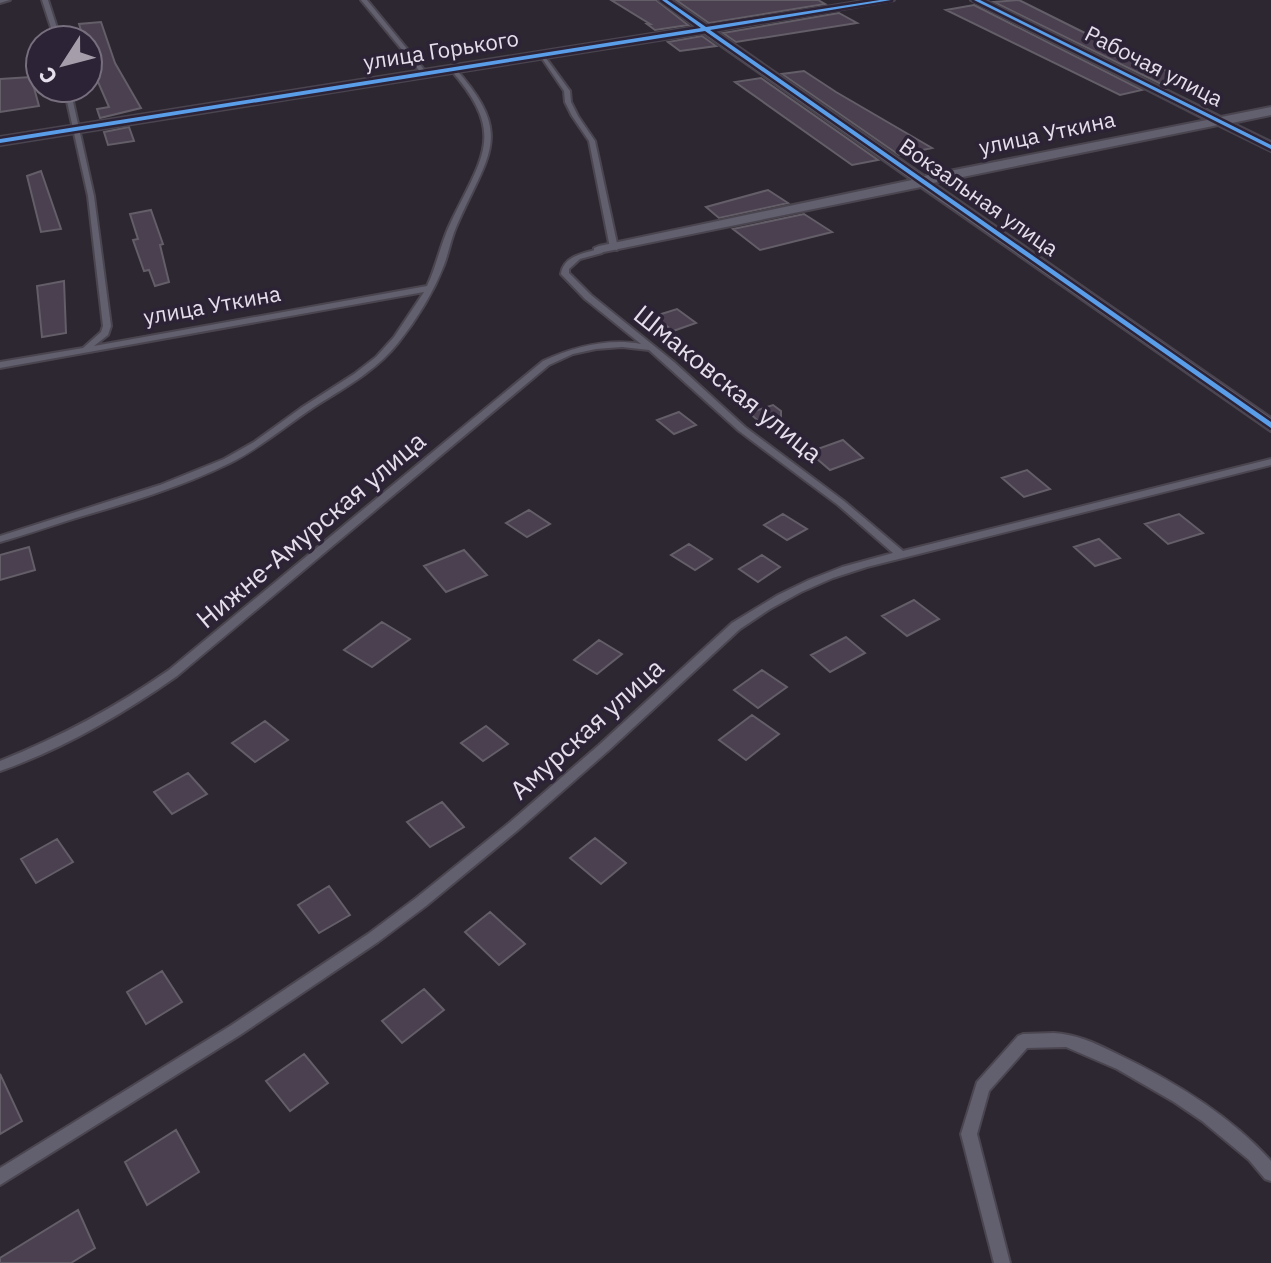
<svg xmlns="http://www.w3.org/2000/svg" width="1271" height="1263" font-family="'IBM Plex Sans',sans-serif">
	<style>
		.building { fill: #4a4050; stroke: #635e67; stroke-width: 2 }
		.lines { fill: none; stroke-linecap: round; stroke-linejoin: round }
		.lane-casing { stroke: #4a454f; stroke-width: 4 }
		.street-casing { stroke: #4a454f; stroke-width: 4 }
		.lane { fill: #625f6e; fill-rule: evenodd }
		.street { fill: #625f6e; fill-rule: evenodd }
		.cycleway-casing { stroke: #2d2336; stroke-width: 5 }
		.cycleway { fill: #5a9eea; fill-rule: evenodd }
		.labels { text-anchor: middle; stroke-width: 7; stroke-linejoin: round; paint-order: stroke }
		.far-street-label { font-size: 22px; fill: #e5deeb; stroke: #2d2336 }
		.street-label { font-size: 26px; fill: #e5deeb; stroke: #2d2336 }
	</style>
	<rect width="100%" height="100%" fill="#2d2732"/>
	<path class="building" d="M 611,0 L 656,0 L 688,25 L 655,30 L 647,24 L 650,24 Z
		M 676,0 L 818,0 L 825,4 L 709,23 Z
		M 1019,0 L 1091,36 L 1189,81 L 1165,86 L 994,2 Z
		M 974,5 L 1142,90 L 1120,95 L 946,10 Z
		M 839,13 L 857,23 L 736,42 L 723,33 Z
		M 101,22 L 115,63 L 141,108 L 100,118 L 97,109 L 109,107 L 91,66 L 94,66 L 88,40 L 84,40 L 79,24 Z
		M 702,36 L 716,46 L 680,51 L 668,42 Z
		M 804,71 L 836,92 L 932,148 L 899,155 L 782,74 Z
		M 31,77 L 39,106 L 0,112 L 0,79 Z
		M 761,78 L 878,160 L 852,165 L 735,82 Z
		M 129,127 L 134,141 L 108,145 L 104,132 Z
		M 41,171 L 61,229 L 41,232 L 27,176 Z
		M 768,190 L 788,203 L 719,218 L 706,207 Z
		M 151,210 L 163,244 L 160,245 L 169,282 L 155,286 L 149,270 L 144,271 L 133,240 L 138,239 L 130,214 Z
		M 804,214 L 832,232 L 760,250 L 733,229 Z
		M 64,281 L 66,333 L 42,337 L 37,286 Z
		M 677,309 L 696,323 L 673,331 L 655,316 Z
		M 773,405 L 781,411 L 781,422 L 767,428 L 749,413 Z
		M 679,412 L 696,425 L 674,434 L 657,420 Z
		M 843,440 L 863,458 L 830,470 L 809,452 Z
		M 1027,470 L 1050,489 L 1024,497 L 1002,478 Z
		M 529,510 L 550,524 L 527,537 L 506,523 Z
		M 783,514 L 807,529 L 787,540 L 764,525 Z
		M 1179,514 L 1203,533 L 1168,544 L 1145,524 Z
		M 1099,539 L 1120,558 L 1095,566 L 1074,547 Z
		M 689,544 L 712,559 L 695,570 L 671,555 Z
		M 29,547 L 35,570 L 0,580 L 0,555 Z
		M 464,550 L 487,575 L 446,592 L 424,566 Z
		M 762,555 L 780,567 L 758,582 L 739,569 Z
		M 914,600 L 939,619 L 907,636 L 882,616 Z
		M 382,622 L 410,639 L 372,667 L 344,650 Z
		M 846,637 L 865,653 L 830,672 L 811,655 Z
		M 599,640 L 622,654 L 597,674 L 574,660 Z
		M 762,670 L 787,687 L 758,708 L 734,690 Z
		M 752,715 L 779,734 L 746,760 L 719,740 Z
		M 265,721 L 288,740 L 255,762 L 232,743 Z
		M 486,726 L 508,744 L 483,761 L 461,743 Z
		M 188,773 L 207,794 L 172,814 L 154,792 Z
		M 442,802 L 464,827 L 430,847 L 407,822 Z
		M 595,838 L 626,863 L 601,884 L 570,858 Z
		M 57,839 L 73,862 L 36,883 L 21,859 Z
		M 329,886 L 350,915 L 319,933 L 298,905 Z
		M 490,912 L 525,944 L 499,965 L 465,932 Z
		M 162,971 L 182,1002 L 146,1024 L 127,992 Z
		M 424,989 L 444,1010 L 402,1043 L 382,1021 Z
		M 304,1054 L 328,1083 L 290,1111 L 266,1081 Z
		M 0,1074 L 22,1121 L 0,1134 Z
		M 176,1130 L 199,1172 L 147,1205 L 125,1162 Z
		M 78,1210 L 95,1248 L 71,1263 L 0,1263 L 0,1258 Z"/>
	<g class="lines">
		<g class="lane-casing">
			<path id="lane" d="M 0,0 L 10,0 L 0,3 Z
				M 42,0 L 48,0 L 61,40 L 55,40 Z
				M 361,0 L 367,0 L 426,72 L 426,74 L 422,74 Z
				M 539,54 L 543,54 L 570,91 L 571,102 L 578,116 L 595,141 L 618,248 L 617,250 L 610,248 L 589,141 L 572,116 L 565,102 L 564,91 Z
				M 450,67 L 454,67 C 515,135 489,152 457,225 C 451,238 449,252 444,265 C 433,293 417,319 398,343 C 375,372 342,389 311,409 C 284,427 260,448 230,463 C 181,487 128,503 76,518 C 50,526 25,535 0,542 L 0,536 L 160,485 L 224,459 L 254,442 L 301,408 L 354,374 L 376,357 L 394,337 L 424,292 L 0,368 L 0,362 L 83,348 L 101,332 L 103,326 L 88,196 L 64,88 L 70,88 L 94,196 L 111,326 L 108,335 L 94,346 L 427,286 C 437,265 441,242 451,222 C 484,154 506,133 450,69 Z
				M 599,249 L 603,251 L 602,253 L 580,259 L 569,269 L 569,273 L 591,295 L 674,362 L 745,427 L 844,501 L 903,551 L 1271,459 L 1271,465 L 867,567 L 833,578 L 801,592 L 770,609 L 740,629 L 608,751 L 518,830 L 426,906 L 378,942 L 240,1035 L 0,1185 L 0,1168 L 230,1026 L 368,934 L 416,898 L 509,823 L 599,745 L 732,623 L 778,595 L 809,580 L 842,567 L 893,553 L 838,505 L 739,431 L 649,350 L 622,347 L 596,349 L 573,354 L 549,365 L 177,676 C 123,714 63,749 0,771 L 0,761 C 60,737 116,707 169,670 L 543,361 C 574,347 607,338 641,344 L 585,299 L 561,274 C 563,256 584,253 599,249 Z
				M 1054,1033 C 1075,1034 1095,1043 1113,1052 C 1170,1079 1229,1114 1271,1161 L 1271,1181 L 1265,1179 L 1249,1160 L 1202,1121 L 1174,1102 L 1117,1069 L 1066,1047 L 1027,1048 L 989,1091 L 977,1134 L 1010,1263 L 994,1263 L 961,1134 L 977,1082 L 1018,1036 L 1023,1034 Z"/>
		</g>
		<g class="street-casing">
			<path id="street" d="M 659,0 L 671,0 L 708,26 L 869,0 L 894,0 L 715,31 L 924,176 L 1207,120 L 971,0 L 984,0 L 1221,117 L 1271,107 L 1271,115 L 1232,123 L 1271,142 L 1271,151 L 1218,125 L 933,183 L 1271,418 L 1271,431 L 921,187 L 594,254 L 594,248 L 599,246 L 912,180 L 703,33 L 0,145 L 0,137 L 696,27 Z"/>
		</g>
		<use href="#lane" class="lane"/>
		<use href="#street" class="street"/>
		<g class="cycleway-casing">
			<path id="cycleway" d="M 662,0 L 667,0 L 706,27 L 880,0 L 891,0 L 710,30 L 1271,422 L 1271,428 L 705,31 L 0,143 L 0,139 L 701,28 Z
				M 974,0 L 980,0 L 1271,145 L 1271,149 Z"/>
		</g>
		<use href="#cycleway" class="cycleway"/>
	</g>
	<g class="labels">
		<g class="far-street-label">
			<text transform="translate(441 50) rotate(-9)" y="8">улица Горького</text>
			<text transform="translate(1154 66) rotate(27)" y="8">Рабочая улица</text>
			<text transform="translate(1047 133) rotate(-12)" y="8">улица Уткина</text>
			<text transform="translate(979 197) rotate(35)" y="8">Вокзальная улица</text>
			<text transform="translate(212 305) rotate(-10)" y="8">улица Уткина</text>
		</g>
		<g class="street-label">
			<text transform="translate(728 384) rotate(39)" y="9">Шмаковская улица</text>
			<text transform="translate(311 530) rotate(-40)" y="9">Нижне-Амурская улица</text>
			<text transform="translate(587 729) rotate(-42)" y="9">Амурская улица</text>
		</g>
	</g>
	<g transform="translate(64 64) rotate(234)"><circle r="38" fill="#2d2336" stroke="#776e7e" stroke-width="2"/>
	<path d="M0-6L14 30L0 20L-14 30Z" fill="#a59eaa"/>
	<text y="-12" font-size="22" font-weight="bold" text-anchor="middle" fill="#e5deeb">С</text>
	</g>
</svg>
